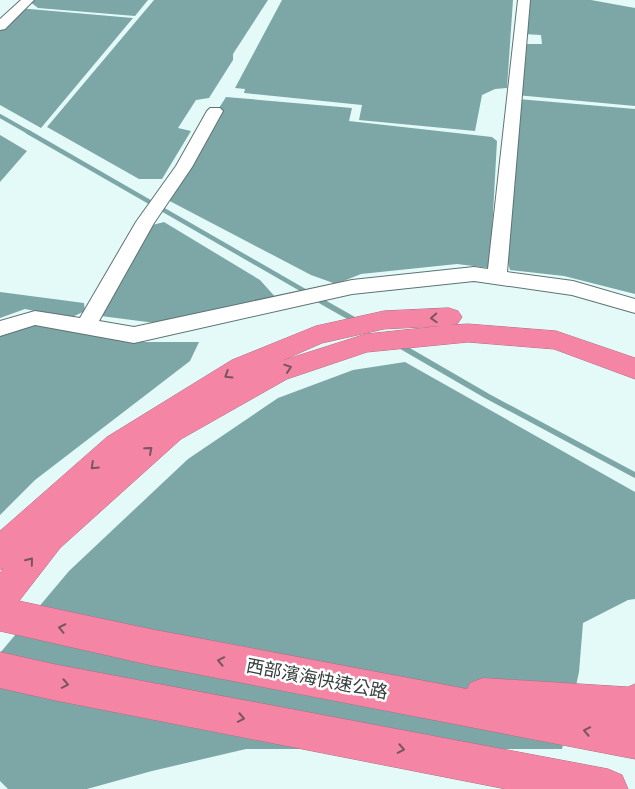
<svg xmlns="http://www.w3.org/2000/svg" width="635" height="789" font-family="Arial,'Noto Sans TC',sans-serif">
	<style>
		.water { fill: #7ca7a6 }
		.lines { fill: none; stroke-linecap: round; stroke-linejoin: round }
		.stream-far2 { stroke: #7ca7a6; stroke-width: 4 }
		.stream-far1 { stroke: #7ca7a6; stroke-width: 4.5 }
		.stream { stroke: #7ca7a6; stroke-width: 5.5 }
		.minor-casing { stroke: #5f7372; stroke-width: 2 }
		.highway-casing { stroke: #b26c81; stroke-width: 1 }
		.minor { fill: #fff; fill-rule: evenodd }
		.highway { fill: #f585a5; fill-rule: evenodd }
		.oneway { stroke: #785661 }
		.labels { text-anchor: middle; stroke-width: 5; stroke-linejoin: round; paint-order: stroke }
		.near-street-label { font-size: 18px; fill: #353d3d; stroke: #fff }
	</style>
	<rect width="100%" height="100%" fill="#e4faf9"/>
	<path class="water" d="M 30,0 L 148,0 L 135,16 L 38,8 L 29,1 Z
		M 154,0 L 268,0 L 233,54 L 233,60 L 209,98 L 196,100 L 178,128 L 191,131 L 162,179 L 139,179 L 47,127 Z
		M 282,0 L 513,0 L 507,88 L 495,89 L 482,95 L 475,131 L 359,120 L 362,105 L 244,93 L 245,89 L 235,88 Z
		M 528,0 L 591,0 L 635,8 L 635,106 L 516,95 L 521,44 L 542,44 L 541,35 L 523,34 Z
		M 18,8 L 133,18 L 41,128 L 0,105 L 0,26 Z
		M 226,97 L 352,108 L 349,121 L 492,137 L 497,141 L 490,268 L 457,264 L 361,274 L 336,284 L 311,275 L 162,197 Z
		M 518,99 L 635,109 L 635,294 L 564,276 L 510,270 L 506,256 Z
		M 0,135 L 27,151 L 0,182 Z
		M 164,222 L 260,280 L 278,300 L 155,323 L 101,316 L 145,227 Z
		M 0,292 L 84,303 L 85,311 L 70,318 L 25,309 L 0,318 Z
		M 34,324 L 136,342 L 199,342 L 190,361 L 35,480 L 0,515 L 0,335 Z
		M 405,362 L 635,492 L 635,599 L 628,600 L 583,623 L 579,672 L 562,749 L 246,749 L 152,771 L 87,789 L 8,789 L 0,781 L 0,653 L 69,571 L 188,459 L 278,398 L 353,370 Z"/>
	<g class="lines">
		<path class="stream-far2" d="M 0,116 L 30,133"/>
		<path class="stream-far1" d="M 28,132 L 308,293
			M 316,298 L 323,302"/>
		<path class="stream" d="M 321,301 L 358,322
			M 399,345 L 487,396 L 635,475"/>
		<g class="minor-casing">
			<path id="minor" d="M 21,0 L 34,0 L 5,29 L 0,30 L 0,19 Z
				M 518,0 L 530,0 L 507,272 L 573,281 L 635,299 L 635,313 L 572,295 L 474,281 L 352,294 L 134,343 L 35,325 L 0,336 L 0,321 L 35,311 L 80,318 L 136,222 L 176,166 L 207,111 L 210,108 L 220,108 L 223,111 L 192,167 L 154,223 L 99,321 L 134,327 L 352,280 L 474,267 L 488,269 Z"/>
		</g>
		<g class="highway-casing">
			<path id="highway" d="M 449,308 L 458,311 L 462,317 L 458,323 L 451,325 L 468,324 L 556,331 L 635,358 L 635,379 L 554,349 L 468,342 L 367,352 L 287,379 L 181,439 L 60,548 L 19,601 L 150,629 L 467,689 L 470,683 L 483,678 L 628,687 L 635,684 L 635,759 L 150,665 L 0,631 L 0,573 L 4,568 L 0,570 L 0,531 L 107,437 L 232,360 L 316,326 L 384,311 ZM 442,326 L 366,334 L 281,361 L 322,343 L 384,329 Z
				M 0,652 L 53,664 L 608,769 L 622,775 L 628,789 L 506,789 L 53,700 L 0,688 Z"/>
		</g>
		<use href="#minor" class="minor"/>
		<use href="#highway" class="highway"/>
	</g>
	<defs><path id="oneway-chevron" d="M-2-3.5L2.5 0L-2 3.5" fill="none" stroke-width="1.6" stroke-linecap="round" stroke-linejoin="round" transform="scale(1.25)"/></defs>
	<g class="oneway">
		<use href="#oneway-chevron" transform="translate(434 318) rotate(177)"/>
		<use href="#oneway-chevron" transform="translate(288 368) rotate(-18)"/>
		<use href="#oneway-chevron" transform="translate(228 375) rotate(148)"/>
		<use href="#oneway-chevron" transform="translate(149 450) rotate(-41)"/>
		<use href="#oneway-chevron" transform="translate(94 466) rotate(137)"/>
		<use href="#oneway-chevron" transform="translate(30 561) rotate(-51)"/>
		<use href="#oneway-chevron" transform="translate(62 628) rotate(-168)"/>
		<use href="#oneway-chevron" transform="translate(221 661) rotate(-169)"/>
		<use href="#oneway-chevron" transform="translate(65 684) rotate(11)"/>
		<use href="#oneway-chevron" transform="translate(241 718) rotate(11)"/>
		<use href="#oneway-chevron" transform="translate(587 731) rotate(-169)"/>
		<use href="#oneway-chevron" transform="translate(401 749) rotate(11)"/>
	</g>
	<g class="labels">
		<g class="near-street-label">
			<text transform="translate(317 679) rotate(11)" y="6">西部濱海快速公路</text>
		</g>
	</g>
</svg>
